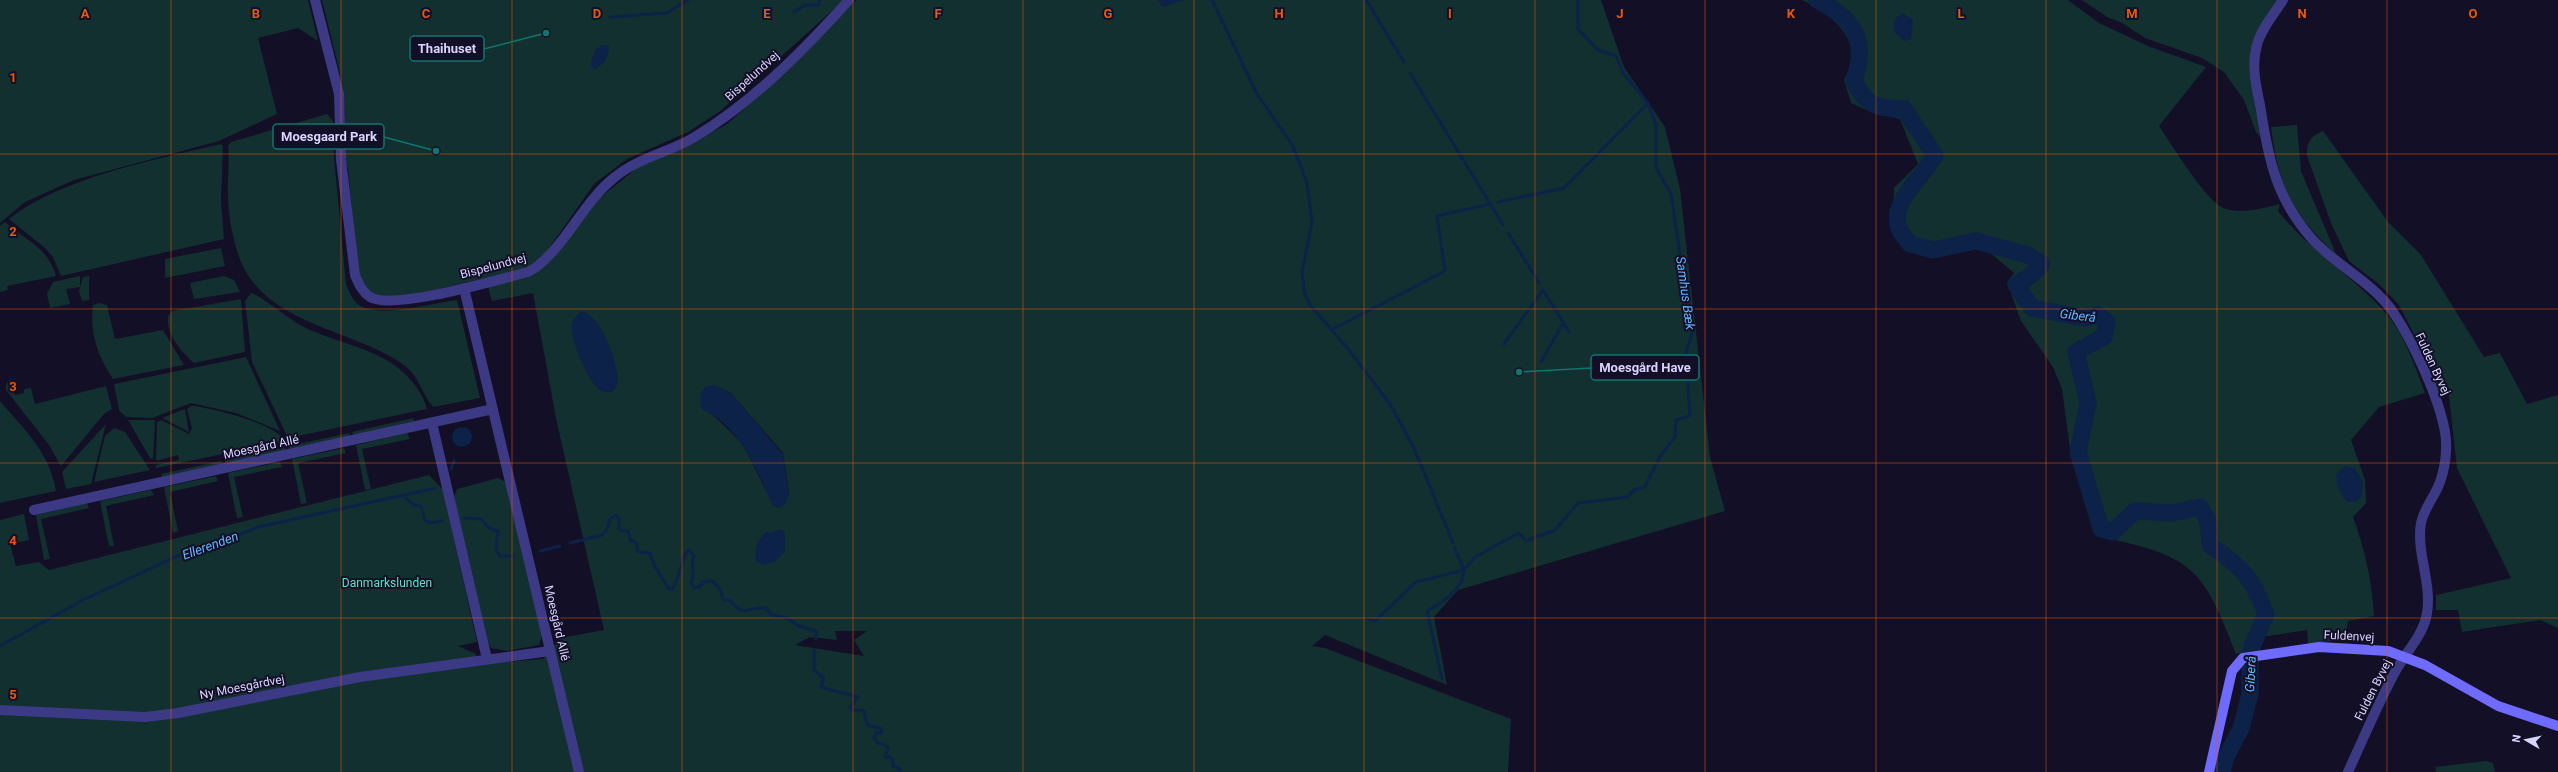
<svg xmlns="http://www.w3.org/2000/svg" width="2558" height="772" font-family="Roboto,sans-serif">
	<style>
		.green { fill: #12302f; fill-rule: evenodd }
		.water { fill: #0c2248 }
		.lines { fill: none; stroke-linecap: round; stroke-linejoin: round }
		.stream { stroke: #0c2248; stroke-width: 3 }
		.river { stroke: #0c2248; stroke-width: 17 }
		.street { stroke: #3d3a85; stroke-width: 10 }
		.secondary { stroke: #6f6bff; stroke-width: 10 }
		.grid { fill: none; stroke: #e8590c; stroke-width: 1; stroke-opacity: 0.55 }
		.labels { text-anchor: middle; stroke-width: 4; stroke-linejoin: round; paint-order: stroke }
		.street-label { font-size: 12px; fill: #d9d4ff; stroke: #130f26 }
		.park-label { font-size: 12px; fill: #5fe0c0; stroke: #130f26 }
		.water-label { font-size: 13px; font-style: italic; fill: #62b6ff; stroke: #130f26 }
		.grid-label { font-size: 13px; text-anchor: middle; font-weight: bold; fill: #e8590c; stroke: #130f26; stroke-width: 4; stroke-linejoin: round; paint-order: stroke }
		.leader { fill: none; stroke: #0f766e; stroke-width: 1.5 }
		.callout-dot { fill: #0f766e; stroke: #130f26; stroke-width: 1.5 }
		.callout { fill: #130f26; stroke: #0f766e; stroke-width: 1.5 }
		.callout-label { font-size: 13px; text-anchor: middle; font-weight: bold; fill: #d9d4ff }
	</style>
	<rect width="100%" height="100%" fill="#130f26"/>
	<path class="green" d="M 0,0 L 308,0 L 318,41 L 298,28 L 258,38 L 277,114 L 219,141 L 74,180 L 25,202 L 0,223 Z
		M 322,0 L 844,0 L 719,112 L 688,132 L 627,159 L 594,184 L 547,251 L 533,264 L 520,270 L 404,297 L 376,297 L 366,289 L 358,272 L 348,169 L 345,162 L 345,112 L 340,73 Z
		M 856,0 L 1601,0 L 1624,67 L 1665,127 L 1680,189 L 1710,457 L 1725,511 L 1458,590 L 1434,617 L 1447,685 L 1325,635 L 1312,646 L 1325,648 L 1511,719 L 1508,772 L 0,772 L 0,520 L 24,514 L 29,540 L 10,544 L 16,566 L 39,562 L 49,570 L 429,475 L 443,490 L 477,642 L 458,646 L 476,654 L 480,664 L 543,659 L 560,638 L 604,630 L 557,423 L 533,293 L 492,301 L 488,286 L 527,277 L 600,198 L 638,167 L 685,147 L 727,124 L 786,72 ZM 730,392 L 783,453 L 789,493 L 765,489 L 743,444 L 711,413 ZM 835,631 L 867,631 L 854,640 L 864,656 L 795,645 L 810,637 L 837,640 Z
		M 1802,0 L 2068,0 L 2099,23 L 2148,46 L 2206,67 L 2159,126 C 2171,143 2208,205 2226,209 C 2243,214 2263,208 2280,204 L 2278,211 C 2308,249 2350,274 2382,309 C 2404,332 2414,364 2425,393 L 2379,407 L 2351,440 L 2365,480 L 2366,503 L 2353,517 C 2365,550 2372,581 2374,616 L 2348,621 L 2345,639 L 2308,644 L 2307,630 L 2262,637 L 2256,650 L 2236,654 C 2203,568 2193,556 2101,537 L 2096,533 L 2070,449 L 2062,389 L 2053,367 L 2021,321 L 2007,282 L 2014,273 L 1987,250 L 1971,249 L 1933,255 L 1912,252 L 1893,233 L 1894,188 L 1918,164 L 1900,119 L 1871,112 L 1851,103 L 1844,80 C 1846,75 1852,66 1852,60 C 1854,31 1825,11 1802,0 Z
		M 2082,0 L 2278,0 L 2251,49 L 2249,71 L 2260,137 L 2256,132 L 2244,100 L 2224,72 L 2202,58 L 2145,38 L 2122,23 L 2107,17 Z
		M 327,114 L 333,121 L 334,157 L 346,284 C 349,291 352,300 359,305 C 381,319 432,303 457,300 L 480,398 L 433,407 C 422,394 419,376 404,365 C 353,328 261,325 238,254 C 232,235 228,214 228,194 C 227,178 230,162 228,146 L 231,142 Z
		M 2297,125 L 2301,171 L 2336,254 C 2292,215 2278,184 2271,127 Z
		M 2323,131 L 2388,222 L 2421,255 L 2484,357 L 2500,353 L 2527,404 L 2558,395 L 2558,628 L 2540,620 L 2462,632 L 2458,610 L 2436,610 L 2436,595 L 2511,578 L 2457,468 L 2448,387 L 2436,390 L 2433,372 L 2399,305 L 2380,285 L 2349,261 L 2331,223 L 2307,156 C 2306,142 2311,136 2323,131 Z
		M 221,144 L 223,146 L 221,202 L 224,239 L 61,276 L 53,257 L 45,248 L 9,219 C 60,178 157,159 221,144 Z
		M 5,222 C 27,242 47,246 56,276 L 7,286 L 8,290 L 0,292 L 0,226 Z
		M 221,248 L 225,266 L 165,278 L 165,259 Z
		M 80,276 L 80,287 L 66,289 L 70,304 L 50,308 L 47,294 L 53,282 Z
		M 89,276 L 89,300 L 82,301 L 79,291 L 83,277 Z
		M 224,276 L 234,280 L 240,292 L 194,299 L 190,283 Z
		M 251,293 C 257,293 293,322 304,327 C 334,342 371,347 397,367 C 410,377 423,393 427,409 L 288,438 L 252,362 L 245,301 Z
		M 241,299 L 245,352 L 194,363 C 181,351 166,335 168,316 L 172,311 Z
		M 99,303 L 107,305 L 115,339 L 163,330 L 184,365 L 113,379 C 98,357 89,332 93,305 Z
		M 246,357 L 280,431 L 236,413 L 191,403 L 152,418 L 126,417 L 119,410 L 114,384 Z
		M 11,379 L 15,395 L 24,393 L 24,389 L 31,388 L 35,404 L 106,386 L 112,409 L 104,414 L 61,466 L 49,445 L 6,390 L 6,384 Z
		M 0,401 C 25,431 49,451 56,491 L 0,503 Z
		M 191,406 C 206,406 280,425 284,441 L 156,468 L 156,465 L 179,460 L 178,455 L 156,461 L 157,422 L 161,420 L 189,434 L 192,428 L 187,409 Z
		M 185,409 L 189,432 L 162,418 Z
		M 413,418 L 414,421 L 353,435 L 352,432 Z
		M 128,420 L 155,420 L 153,459 L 150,458 Z
		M 106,424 L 91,484 L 66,489 L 62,472 Z
		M 114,428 L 125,432 L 150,470 L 94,482 L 105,436 Z
		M 349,433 L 350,436 L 289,449 L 289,446 Z
		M 407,433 L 410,439 L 362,449 L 371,489 L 365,490 L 356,445 Z
		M 286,447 L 285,451 L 225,463 L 225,460 Z
		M 344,448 L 346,453 L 298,463 L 307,503 L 301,504 L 292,459 Z
		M 221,461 L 222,464 L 162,477 L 161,474 Z
		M 280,462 L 282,467 L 234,477 L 243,517 L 237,518 L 228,473 Z
		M 216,476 L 218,481 L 170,492 L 178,531 L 173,533 L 164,487 Z
		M 498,478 L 506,482 L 542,635 L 539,645 L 507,651 L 491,648 L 488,642 L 454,497 L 457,489 Z
		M 151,490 L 154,495 L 106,506 L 114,546 L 109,546 L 100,501 Z
		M 87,503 L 89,508 L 41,519 L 50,559 L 44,560 L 36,515 Z
		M 2486,761 L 2493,763 L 2495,772 L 2436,772 L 2435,767 Z"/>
	<path class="water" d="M 1158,0 L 1185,0 L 1163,7 Z
		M 1903,13 L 1913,20 L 1911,39 L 1904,41 L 1894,32 C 1892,22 1894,18 1903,13 Z
		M 602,45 L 609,46 C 609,57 603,65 594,70 L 590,65 L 595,50 Z
		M 581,311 C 602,315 619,366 618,385 L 612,392 C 609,392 605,392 602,391 C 589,386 569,337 572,324 C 573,318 577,315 581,311 Z
		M 714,385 L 730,392 L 783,454 L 789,493 L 786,503 L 780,508 L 773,506 C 756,470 740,425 701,409 L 700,395 L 705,387 Z
		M452 437a10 10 0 1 1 20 0a10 10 0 1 1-20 0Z
		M 2345,466 L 2354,468 L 2363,481 L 2362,496 L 2356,502 L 2347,502 C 2340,494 2336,484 2336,474 Z
		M 781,529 L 785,533 L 785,551 L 776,561 L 763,565 L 756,562 C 754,550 757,541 766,532 L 772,533 Z"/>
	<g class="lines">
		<path class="stream" d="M 1212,0 L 1257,94 L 1293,146 L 1307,183 L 1312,222 L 1302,272 L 1304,292 L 1310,305 L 1349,350 L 1390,404 L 1414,448 L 1453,543
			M 1366,0 L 1404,62
			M 794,12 L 805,5 L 818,5 L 820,0
			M 610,17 L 667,13 L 688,0
			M 1410,73 L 1503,225
			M 1498,202 L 1564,188 L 1648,103
			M 1508,233 L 1539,283
			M 1331,330 L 1445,271 L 1437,216 L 1490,204
			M 1504,344 L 1543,290 L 1569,332
			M 1541,362 L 1563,323
			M 451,469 L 454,461
			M 403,495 L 413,505 L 421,506 L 425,520 L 429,523 L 442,521
			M 464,518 L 481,519 L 489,528 L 498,531 L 496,549 L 500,556 L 514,556
			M 570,543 L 602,535 L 606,531 L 611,518 L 616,515 L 619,519 L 619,530 L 628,531 L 631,541 L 636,542 L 638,552 L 650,553 L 654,565 L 669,589 L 672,589 C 681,577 682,553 689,550 L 694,556 C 689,566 697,571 691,582 L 694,588 L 700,587 L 702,582 L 713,581 L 721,591 L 723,600 L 730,600 C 744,619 748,606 766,608 L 772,615 L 787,618 L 797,625 L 816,631 L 816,639
			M 540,551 L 560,546
			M 1366,618 L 1375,621 L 1416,582 L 1464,570 L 1475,557 L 1519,533 L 1526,541 L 1555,530 L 1578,503 L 1628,497 L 1635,489 L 1644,488 L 1661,455 L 1675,437 L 1676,420 L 1690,416 L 1686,353 L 1692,334 L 1671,194 L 1656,168 L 1656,125 L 1648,103 L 1623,73 L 1616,56 L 1598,50 L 1578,29 L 1578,0
			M 0,646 L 83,600 L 188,551 L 207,548 L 258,527 L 436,488
			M 814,650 L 814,670 L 824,678 L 821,687 L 858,697 L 850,707 L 852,710 L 864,711 L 867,725 L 882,729 L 881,733 L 876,733 L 874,738 L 878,743 L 884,744 L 888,748 L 885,757 L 892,758 L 893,766 L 900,769 L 900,772
			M 1442,679 L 1427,611 C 1440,604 1467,587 1463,569 C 1462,562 1457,555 1455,548"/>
		<path class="river" d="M 1817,0 C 1854,18 1868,40 1854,81 C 1867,107 1877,108 1904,109 L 1935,155 C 1924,177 1889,202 1899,228 C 1901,234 1906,239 1910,244 L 1933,250 L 1976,241 L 2028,255 L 2042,264 L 2030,276 L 2016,285 L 2032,308 L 2084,318 L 2098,315 L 2107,322 L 2104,337 L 2076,352 L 2088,403 L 2078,452 L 2101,529 L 2113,532 L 2135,511 L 2172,513 L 2200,507 L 2208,521 L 2210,545 C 2242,567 2252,577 2266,614 L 2250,652 L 2250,694 L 2241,728 L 2226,757 L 2222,772"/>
		<path class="street" d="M 315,0 L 339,94 L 341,160 L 355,275 C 359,284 362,292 370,297 C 392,311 500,279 528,272 L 535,268 C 567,244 583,202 615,177 C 638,158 667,153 693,138 C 752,103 803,51 849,0
			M 2283,0 C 2274,14 2261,29 2257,45 C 2251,65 2256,86 2260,105 C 2268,158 2276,199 2313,240 C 2336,265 2370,281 2391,309 C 2412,339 2439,397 2445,432 C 2448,449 2445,471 2438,487 C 2432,500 2424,509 2421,523 C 2416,552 2432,583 2427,613 C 2424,635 2404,654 2394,674 C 2377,706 2363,739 2348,772
			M 464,288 L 579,772
			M 432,423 L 487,659
			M 34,510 L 493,409
			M 0,710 L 145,717 L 178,713 L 360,677 L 550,651"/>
		<path class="secondary" d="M 2209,772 L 2232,671 L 2243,658 L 2319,647 L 2388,651 L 2425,665 L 2498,706 L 2558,726"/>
	</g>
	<path class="grid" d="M 171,0 L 171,772M 341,0 L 341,772M 512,0 L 512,772M 682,0 L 682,772M 853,0 L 853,772M 1023,0 L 1023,772M 1194,0 L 1194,772M 1364,0 L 1364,772M 1535,0 L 1535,772M 1705,0 L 1705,772M 1876,0 L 1876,772M 2046,0 L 2046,772M 2217,0 L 2217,772M 2387,0 L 2387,772M 0,154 L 2558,154M 0,309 L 2558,309M 0,463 L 2558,463M 0,618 L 2558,618"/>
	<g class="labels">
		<g class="street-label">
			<text transform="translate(752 76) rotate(-42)" y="4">Bispelundvej</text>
			<text transform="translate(493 266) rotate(-15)" y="4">Bispelundvej</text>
			<text transform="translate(2433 364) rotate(65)" y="4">Fulden Byvej</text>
			<text transform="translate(261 447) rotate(-12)" y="4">Moesgård Allé</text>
			<text transform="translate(557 623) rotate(77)" y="4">Moesgård Allé</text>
			<text transform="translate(2349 636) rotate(3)" y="4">Fuldenvej</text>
			<text transform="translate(242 687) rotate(-11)" y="4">Ny Moesgårdvej</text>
			<text transform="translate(2373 690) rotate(-63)" y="4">Fulden Byvej</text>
		</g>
		<g class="park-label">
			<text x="387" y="587">Danmarkslunden</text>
		</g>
		<g class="water-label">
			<text transform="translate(1686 293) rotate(82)" y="5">Samhus Bæk</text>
			<text transform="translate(2078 315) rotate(7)" y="5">Giberå</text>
			<text transform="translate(210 545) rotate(-20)" y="5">Ellerenden</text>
			<text transform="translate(2250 674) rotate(-87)" y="5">Giberå</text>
		</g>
	</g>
	<g class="grid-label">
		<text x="85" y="18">A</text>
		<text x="256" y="18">B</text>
		<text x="426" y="18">C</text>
		<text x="597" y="18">D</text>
		<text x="767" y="18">E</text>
		<text x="938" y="18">F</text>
		<text x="1108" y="18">G</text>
		<text x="1279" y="18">H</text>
		<text x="1450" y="18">I</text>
		<text x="1620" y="18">J</text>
		<text x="1791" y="18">K</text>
		<text x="1961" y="18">L</text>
		<text x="2132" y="18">M</text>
		<text x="2302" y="18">N</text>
		<text x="2473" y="18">O</text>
		<text x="13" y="82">1</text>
		<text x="13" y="236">2</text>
		<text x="13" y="391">3</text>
		<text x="13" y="545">4</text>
		<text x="13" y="699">5</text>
	</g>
	<path class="leader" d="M546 33L484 49M436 151L384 137M1519 372L1591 368"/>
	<g class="callout-dot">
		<circle cx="546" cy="33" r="4"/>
		<circle cx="436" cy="151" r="4"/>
		<circle cx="1519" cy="372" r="4"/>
	</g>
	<g class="callout">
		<rect x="410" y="36" width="74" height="25" rx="4"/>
		<rect x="273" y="124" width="111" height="25" rx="4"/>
		<rect x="1591" y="355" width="108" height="25" rx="4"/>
	</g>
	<g class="callout-label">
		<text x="447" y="53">Thaihuset</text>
		<text x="329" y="141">Moesgaard Park</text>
		<text x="1645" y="372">Moesgård Have</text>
	</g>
	<g transform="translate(2526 740) rotate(279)" stroke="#130f26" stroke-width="3" paint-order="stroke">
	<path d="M0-3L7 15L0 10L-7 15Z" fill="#d9d4ff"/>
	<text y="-6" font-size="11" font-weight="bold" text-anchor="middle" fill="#d9d4ff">N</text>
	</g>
</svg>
